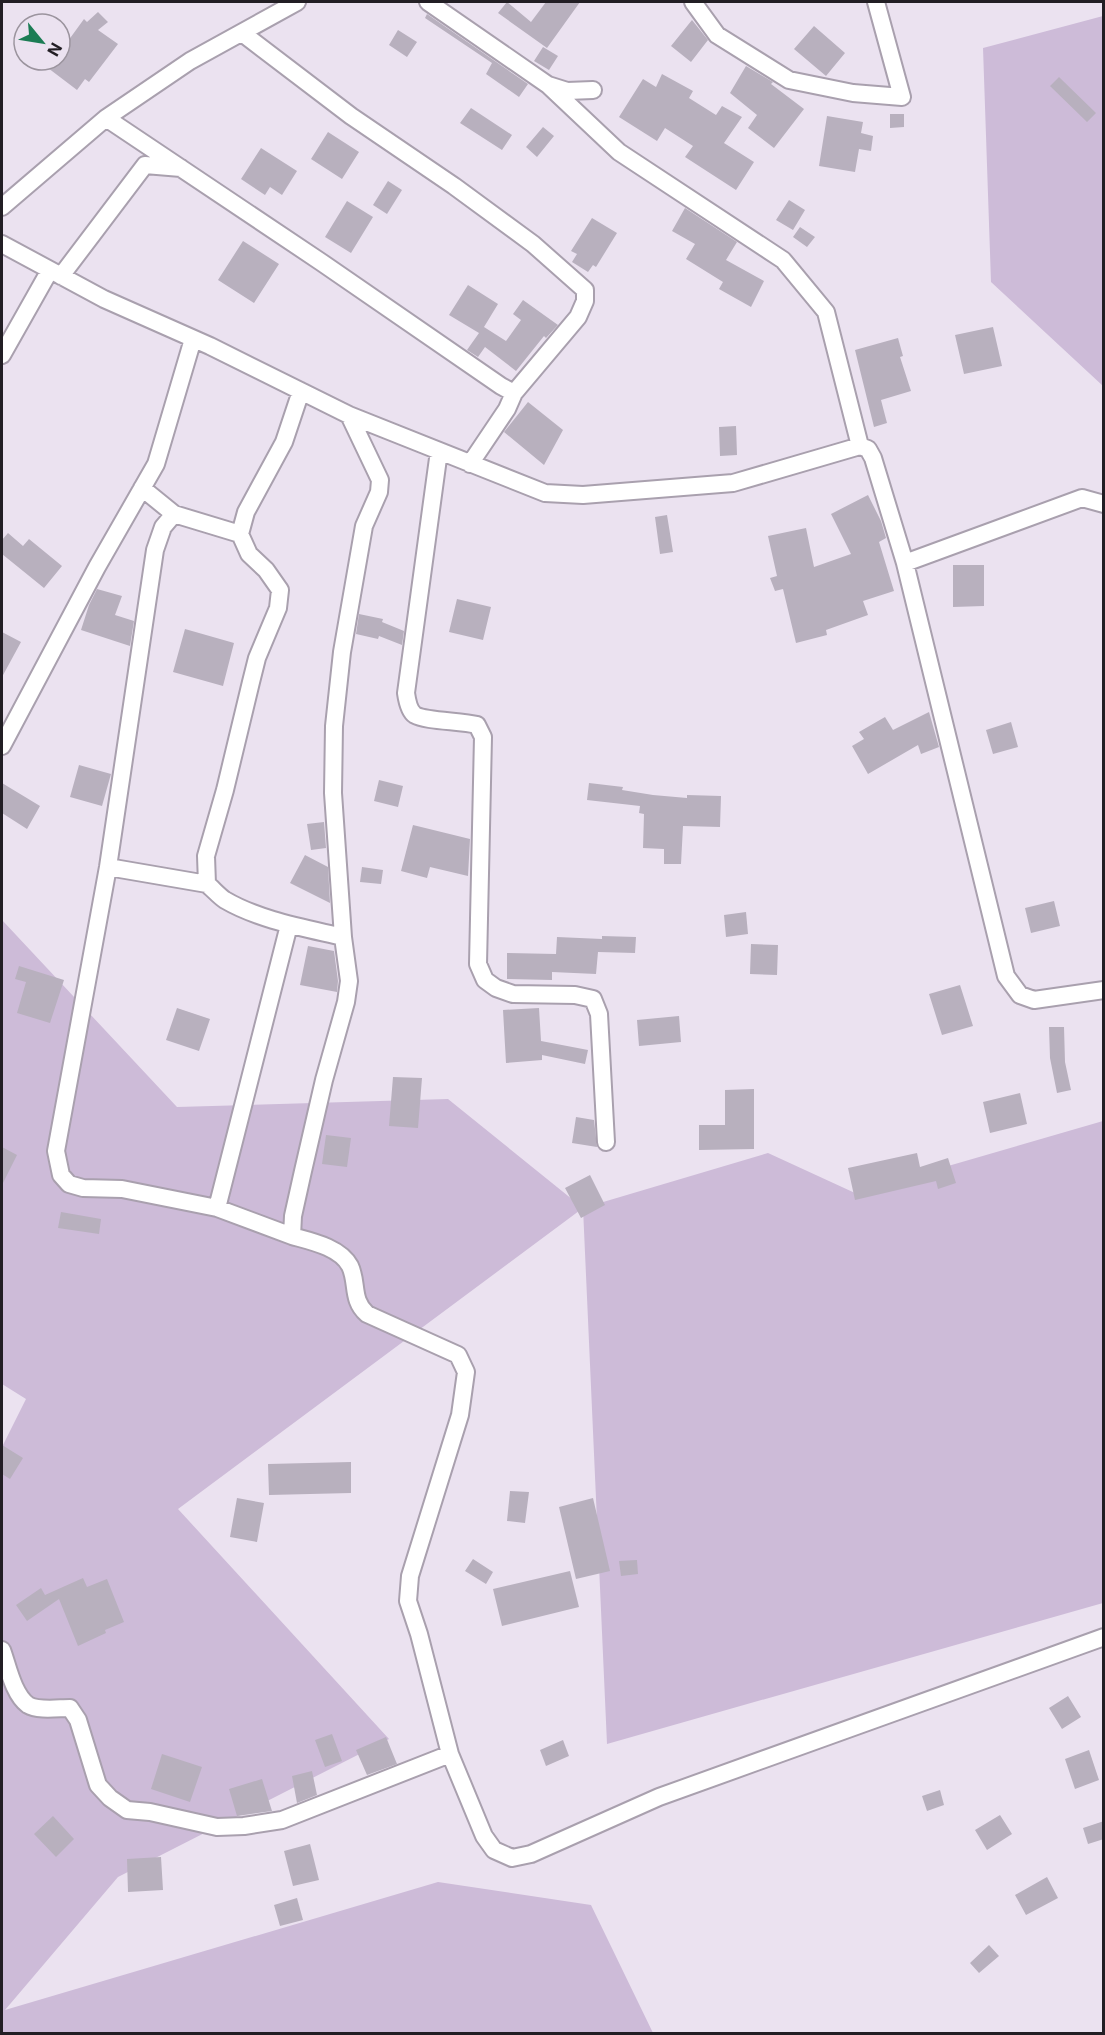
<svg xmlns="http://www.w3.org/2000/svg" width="1105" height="2035" font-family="Inter,sans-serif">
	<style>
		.green { fill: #cdbbd8 }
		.building { fill: #b8b0be }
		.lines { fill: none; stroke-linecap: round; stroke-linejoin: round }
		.street-casing { stroke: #a9a0ae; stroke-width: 20 }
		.street { stroke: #fff; stroke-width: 16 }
	</style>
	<rect width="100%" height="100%" fill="#ebe2f0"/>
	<path class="green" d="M 1103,16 L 1103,386 L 991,282 L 983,48 Z
		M 2,920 L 177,1107 L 448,1099 L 583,1208 L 768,1153 L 855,1193 L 1103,1121 L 1103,1603 L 607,1744 L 583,1208 L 178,1509 L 389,1739 L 118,1877 L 5,2010 L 438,1882 L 591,1905 L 653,2033 L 2,2033 L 2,1447 L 26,1399 L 2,1384 Z"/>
	<path class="building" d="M 507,2 L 531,22 L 546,2 L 580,2 L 547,48 L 498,13 Z
		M 98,12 L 108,22 L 98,30 L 118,44 L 89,82 L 85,79 L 77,90 L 48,68 L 54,60 L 60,60 L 60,52 L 84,19 L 87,22 Z
		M 427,14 L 528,84 L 519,97 L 486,74 L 492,63 L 425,18 Z
		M 692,20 L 708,40 L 691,62 L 671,46 Z
		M 814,26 L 845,53 L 826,76 L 794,49 Z
		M 398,30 L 417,42 L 407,57 L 389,45 Z
		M 543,47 L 558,56 L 549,70 L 534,61 Z
		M 746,66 L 773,82 L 771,84 L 804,109 L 774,148 L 748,128 L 757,115 L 730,93 Z
		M 662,74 L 693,91 L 689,98 L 716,115 L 722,106 L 742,117 L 724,143 L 754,162 L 736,190 L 685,157 L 693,146 L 665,128 L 657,141 L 619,117 L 643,79 L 656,87 Z
		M 1059,77 L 1096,113 L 1087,122 L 1050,86 Z
		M 471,108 L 512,135 L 502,150 L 460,123 Z
		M 890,114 L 904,114 L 904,127 L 890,128 Z
		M 827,116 L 863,122 L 861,133 L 873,136 L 871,151 L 859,149 L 855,172 L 819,166 Z
		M 543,127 L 554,136 L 537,157 L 526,147 Z
		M 328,132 L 359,152 L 342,179 L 311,159 Z
		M 261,148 L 297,171 L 282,195 L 270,187 L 265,195 L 241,179 Z
		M 388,181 L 402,190 L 387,214 L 373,205 Z
		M 789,200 L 805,210 L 793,230 L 776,220 Z
		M 347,201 L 373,217 L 351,253 L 325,237 Z
		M 685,208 L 737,242 L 726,260 L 764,281 L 751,307 L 719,289 L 723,282 L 686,259 L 695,244 L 672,231 Z
		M 592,218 L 617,233 L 596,267 L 593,265 L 588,272 L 572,262 L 577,254 L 571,251 Z
		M 800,227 L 815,237 L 807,247 L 793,237 Z
		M 243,241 L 279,264 L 254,303 L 218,280 Z
		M 468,285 L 498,304 L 484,327 L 506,341 L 521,320 L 513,314 L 523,300 L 558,325 L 546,338 L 544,336 L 516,371 L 485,347 L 478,357 L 467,350 L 479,333 L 449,315 Z
		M 993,327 L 1002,366 L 964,374 L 955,335 Z
		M 898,338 L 903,356 L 900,357 L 911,391 L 881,400 L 887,423 L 874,427 L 855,350 Z
		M 528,402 L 563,430 L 544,465 L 504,432 Z
		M 736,426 L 737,455 L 720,456 L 719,427 Z
		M 868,495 L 881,521 L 886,538 L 879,542 L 894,591 L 863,601 L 868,615 L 826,630 L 827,635 L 796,643 L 783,589 L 775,591 L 770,578 L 777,576 L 768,536 L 806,528 L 814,567 L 851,554 L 831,514 Z
		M 667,515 L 673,552 L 660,554 L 655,517 Z
		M 8,533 L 23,546 L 29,539 L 62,566 L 44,588 L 2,554 L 2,540 Z
		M 953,565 L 984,565 L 984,606 L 953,607 Z
		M 97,589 L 122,596 L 115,615 L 134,621 L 130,646 L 81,630 L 89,605 Z
		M 457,599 L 491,607 L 483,640 L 449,632 Z
		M 359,614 L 383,619 L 382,622 L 404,631 L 402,645 L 379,636 L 378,639 L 356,634 Z
		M 185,629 L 234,643 L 223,686 L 173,672 Z
		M 2,632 L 21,642 L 2,677 Z
		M 929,712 L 939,747 L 921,754 L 918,745 L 868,774 L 852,746 L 864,739 L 859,732 L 885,717 L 893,730 Z
		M 1011,722 L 1018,747 L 993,754 L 986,730 Z
		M 79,765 L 111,774 L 102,806 L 70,797 Z
		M 379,780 L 403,786 L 398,807 L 374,801 Z
		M 2,783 L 40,806 L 27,829 L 2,813 Z
		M 589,783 L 623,787 L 622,790 L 653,795 L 687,798 L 687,795 L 721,796 L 720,827 L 683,826 L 681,864 L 664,864 L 664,849 L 643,848 L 644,814 L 639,813 L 640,806 L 587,800 Z
		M 324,822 L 326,848 L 311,850 L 307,824 Z
		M 413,825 L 470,839 L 468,876 L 430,867 L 427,878 L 401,871 Z
		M 305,855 L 328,867 L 330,903 L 290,883 Z
		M 362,867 L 383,870 L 381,884 L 360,882 Z
		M 1054,901 L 1060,926 L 1031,933 L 1025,908 Z
		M 746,912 L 748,934 L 726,937 L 724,915 Z
		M 602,936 L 636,937 L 635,953 L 598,952 L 596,974 L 552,972 L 552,980 L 507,979 L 507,953 L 556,954 L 557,937 L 602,939 Z
		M 751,944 L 778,945 L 777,975 L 750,974 Z
		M 308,946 L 334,951 L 338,981 L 337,992 L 300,985 Z
		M 19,966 L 64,980 L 50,1023 L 17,1013 L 26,982 L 15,979 Z
		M 960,985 L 973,1026 L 942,1035 L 929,994 Z
		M 177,1008 L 210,1019 L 199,1051 L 166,1040 Z
		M 539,1008 L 541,1041 L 588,1050 L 585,1064 L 542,1055 L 542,1060 L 506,1063 L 503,1010 Z
		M 679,1016 L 681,1042 L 639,1046 L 637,1020 Z
		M 1049,1027 L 1064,1027 L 1065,1062 L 1071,1090 L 1057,1093 L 1050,1058 Z
		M 393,1077 L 422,1078 L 418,1128 L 389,1126 Z
		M 754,1089 L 754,1149 L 699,1150 L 699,1125 L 725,1125 L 725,1090 Z
		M 1020,1093 L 1027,1124 L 990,1133 L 983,1102 Z
		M 576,1117 L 594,1120 L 597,1147 L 572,1143 Z
		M 326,1135 L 351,1138 L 347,1167 L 322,1164 Z
		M 2,1147 L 17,1155 L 2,1185 Z
		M 917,1153 L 920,1167 L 948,1158 L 956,1183 L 938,1189 L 936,1181 L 855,1200 L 848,1168 Z
		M 590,1175 L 605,1205 L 581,1218 L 565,1188 Z
		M 61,1212 L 101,1219 L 99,1234 L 58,1228 Z
		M 2,1445 L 23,1458 L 10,1479 L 2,1474 Z
		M 351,1462 L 351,1493 L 269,1495 L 268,1464 Z
		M 510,1491 L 529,1492 L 525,1523 L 507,1521 Z
		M 237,1498 L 264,1503 L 257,1542 L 230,1537 Z
		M 593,1498 L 610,1571 L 576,1579 L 559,1507 Z
		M 473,1559 L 493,1572 L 486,1584 L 465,1571 Z
		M 637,1560 L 638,1574 L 621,1576 L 619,1561 Z
		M 570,1571 L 579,1607 L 502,1626 L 493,1589 Z
		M 83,1578 L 87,1587 L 107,1579 L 124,1622 L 105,1630 L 106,1633 L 78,1646 L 59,1599 L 27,1621 L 16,1605 L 41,1588 L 45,1595 Z
		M 1068,1696 L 1081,1717 L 1062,1729 L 1049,1708 Z
		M 332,1734 L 342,1761 L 325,1767 L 315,1740 Z
		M 386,1737 L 397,1764 L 367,1775 L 356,1750 Z
		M 563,1740 L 569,1756 L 546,1766 L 540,1750 Z
		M 1089,1750 L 1099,1780 L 1075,1789 L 1065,1759 Z
		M 162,1754 L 202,1767 L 190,1802 L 151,1789 Z
		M 312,1771 L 317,1795 L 297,1803 L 292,1776 Z
		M 262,1779 L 272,1811 L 237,1816 L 229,1789 Z
		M 940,1790 L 944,1805 L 927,1811 L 922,1796 Z
		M 1000,1815 L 1012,1834 L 987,1850 L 975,1830 Z
		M 53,1816 L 74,1839 L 56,1857 L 34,1834 Z
		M 1104,1821 L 1104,1839 L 1088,1844 L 1083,1828 Z
		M 310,1844 L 319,1880 L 293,1886 L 284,1851 Z
		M 161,1857 L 163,1890 L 128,1892 L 127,1859 Z
		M 1047,1877 L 1058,1898 L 1026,1915 L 1015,1895 Z
		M 297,1898 L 303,1920 L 280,1926 L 274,1905 Z
		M 989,1945 L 999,1956 L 979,1973 L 970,1963 Z"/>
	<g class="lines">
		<g class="street-casing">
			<path id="street" d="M 428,2 L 548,85 L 567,91 L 593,90
				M 693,2 L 717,35 L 789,80 L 853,93 L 902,97 L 876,2
				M 242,33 L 351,116 L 454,186 L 533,244 L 585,290 L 585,301 L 578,317 L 514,393 L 507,409 L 470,464
				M 548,85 L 619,152 L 783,260 L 826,312 L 860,446
				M 106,118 L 321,262 L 501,386 L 514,393
				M 2,207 L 106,118 L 190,61 L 297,2
				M 2,244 L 104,299 L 210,346 L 349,415 L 545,493 L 583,495 L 733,483 L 860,446 L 868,449 L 873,458 L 905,563 L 1006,976 L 1020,995 L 1034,1000 L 1104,990
				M 61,276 L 145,165 L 181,168
				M 2,355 L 50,270
				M 301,391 L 284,442 L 246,512 L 240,534 L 249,554 L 266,570 L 280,590 L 278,608 L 257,658 L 251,682 L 225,790 L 206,856 L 207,884 C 213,889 219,896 225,900 C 259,920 305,928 343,937
				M 349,415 L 380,480 L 379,492 L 364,526 L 342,652 L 334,726 L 333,793 L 343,937 L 349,981 L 346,1002 L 324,1080 L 303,1171 L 293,1216 L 292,1236 C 310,1241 340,1247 350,1266 C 358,1283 351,1300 367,1314 L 458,1355 L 466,1372 L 460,1415 L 410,1576 L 408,1601 L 419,1634 L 450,1754 L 484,1836 L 494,1850 L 512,1858 L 531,1854 L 659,1797 L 1104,1637
				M 439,451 L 406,693 C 407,700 409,711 415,715 C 425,721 462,721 477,725 L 483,737 L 478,964 L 485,980 L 496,988 L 513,994 L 575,995 L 593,999 L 599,1014 L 606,1142
				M 142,488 L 174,514 L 240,534
				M 174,514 L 163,527 L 155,550 L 108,867 L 56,1151 L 61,1175 L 69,1184 L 83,1188 L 122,1189 L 217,1208 L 292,1236
				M 905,563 L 1082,498 L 1104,504
				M 2,746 L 97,567 L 156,464 L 193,339
				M 108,867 L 207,884
				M 217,1208 L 289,925
				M 2,1650 C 8,1666 13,1694 28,1705 C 38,1711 58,1708 70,1708 L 78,1720 L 98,1785 L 110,1798 L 127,1810 L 150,1812 L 217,1827 L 244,1826 L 282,1820 L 450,1754"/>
		</g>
		<use href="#street" class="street"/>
	</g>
	<rect width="1105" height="2035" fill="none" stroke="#221e24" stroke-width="6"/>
	<g transform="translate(42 42) rotate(120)"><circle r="28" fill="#ebe2f0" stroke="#9b949e" stroke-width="1.5"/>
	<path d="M0-4.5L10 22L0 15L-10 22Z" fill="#1b7c54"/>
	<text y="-9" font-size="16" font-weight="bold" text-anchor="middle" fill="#221e24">N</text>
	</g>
</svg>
